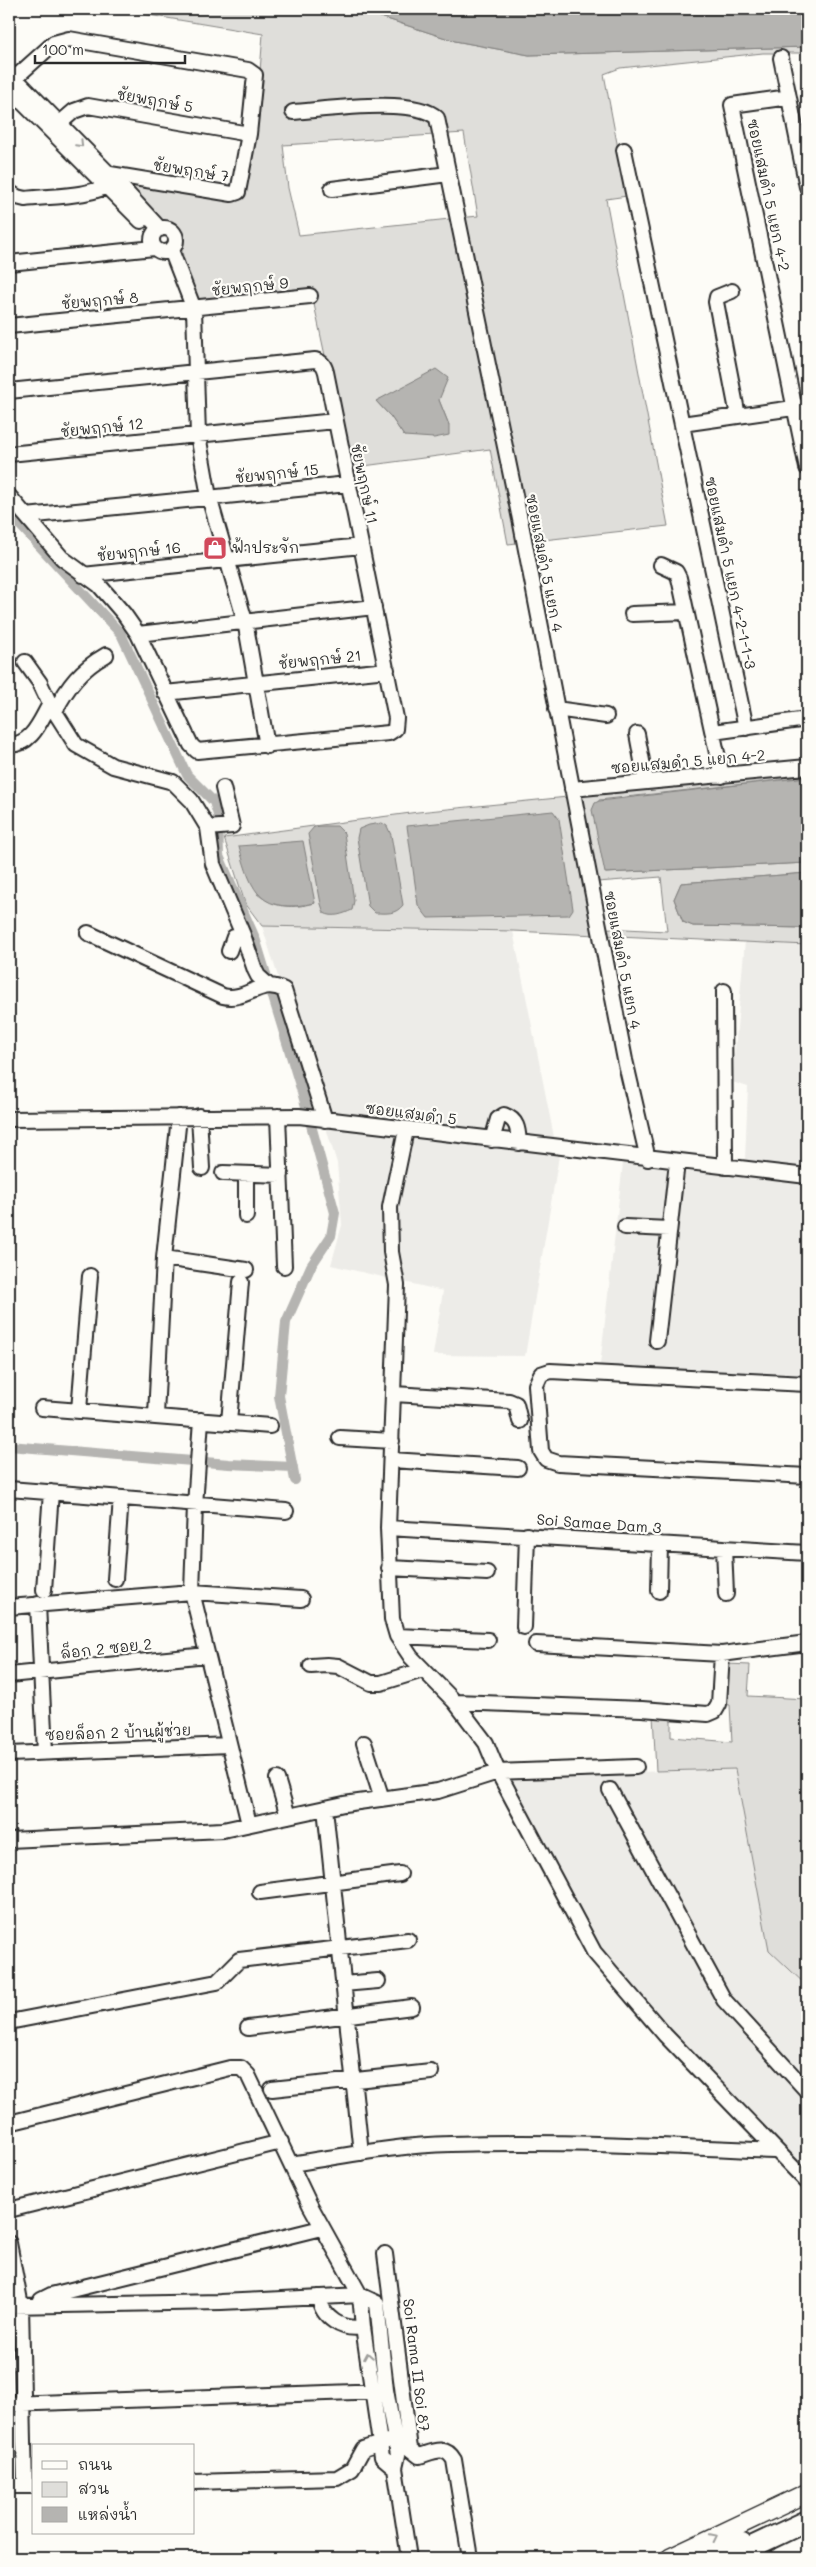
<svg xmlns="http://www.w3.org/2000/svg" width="816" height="2567" font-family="Mali,'Playpen Sans Thai',sans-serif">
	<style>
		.built { fill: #edece8 }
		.green { fill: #dfdeda; stroke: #858482; fill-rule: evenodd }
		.water { fill: #b5b4b1; stroke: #7e7d7b }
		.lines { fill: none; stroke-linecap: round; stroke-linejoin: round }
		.canal { stroke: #b5b4b1; stroke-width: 10 }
		.minor-casing { stroke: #2b2b2b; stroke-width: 18 }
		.major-casing { stroke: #2b2b2b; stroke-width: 21 }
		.highway-casing { stroke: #2b2b2b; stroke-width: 24 }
		.minor { stroke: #fdfcf7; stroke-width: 14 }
		.major { stroke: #fdfcf7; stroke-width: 18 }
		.highway { stroke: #fdfcf7; stroke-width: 20 }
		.oneway { stroke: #9e9e9b }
		.labels { text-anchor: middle; stroke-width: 4.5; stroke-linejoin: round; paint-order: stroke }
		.street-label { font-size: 15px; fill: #2b2b2b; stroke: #fdfcf7 }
		.poi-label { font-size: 15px; fill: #2b2b2b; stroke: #fdfcf7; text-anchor: start }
	</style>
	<rect width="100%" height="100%" fill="#fdfcf7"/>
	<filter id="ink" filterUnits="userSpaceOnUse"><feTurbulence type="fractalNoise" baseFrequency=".02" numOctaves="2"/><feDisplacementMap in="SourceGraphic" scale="10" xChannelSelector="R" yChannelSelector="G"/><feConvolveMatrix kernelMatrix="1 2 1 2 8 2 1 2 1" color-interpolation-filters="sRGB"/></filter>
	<g filter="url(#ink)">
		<path class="built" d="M 262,926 L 513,931 L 554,1137 L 745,1159 L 748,1087 L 732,1082 L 745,941 L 807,945 L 807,1375 L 600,1365 L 623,1163 L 559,1156 L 525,1356 L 433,1355 L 443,1291 L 331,1265 L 342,1225 L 337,1163 Z
			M 735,1769 L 769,1949 L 807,1986 L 807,2173 L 782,2150 L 602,1953 L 506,1776 Z"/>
		<path class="green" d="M 113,9 L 356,9 L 455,41 L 529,55 L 807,47 L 807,53 L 763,53 L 620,68 L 604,74 L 627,196 L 606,199 L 668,526 L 508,544 L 490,449 L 349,468 L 311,290 L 205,301 L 197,298 L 185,266 L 179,237 L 166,222 L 157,220 L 123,181 L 239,199 L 260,71 L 263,34 ZM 464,133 L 478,216 L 299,235 L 288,188 L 283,145 ZM 402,389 L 439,400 L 449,425 L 404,436 L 391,417 L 376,401 Z
			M 807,773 L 807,777 L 599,800 L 606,873 L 807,863 L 807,873 L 681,883 L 674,899 L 683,922 L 693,926 L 807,928 L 807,945 L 513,931 L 262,926 L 245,903 L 224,838 L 418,812 ZM 661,877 L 667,931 L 605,928 L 598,882 ZM 257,894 L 315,903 C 293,909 275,908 257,894 Z
			M 727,1664 L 750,1665 L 748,1696 L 807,1699 L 807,1986 L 769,1950 L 735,1769 L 656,1771 L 653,1715 L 671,1716 L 671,1737 L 732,1742 L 730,1705 L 723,1704 Z"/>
		<path class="water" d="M 356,9 L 807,9 L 807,47 L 529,55 L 455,41 Z
			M 436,369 L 448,378 L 439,400 L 449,425 L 449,435 L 434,438 L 404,436 L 391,417 L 376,401 Z
			M 807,777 L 807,863 L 605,873 L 592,810 L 595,803 L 599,801 Z
			M 553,811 L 559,819 L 573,909 L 569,915 L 428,918 L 418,905 L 407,826 Z
			M 382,823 L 387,826 L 391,835 L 403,905 C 395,915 387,913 375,913 L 368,906 L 357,838 L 359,829 L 369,825 Z
			M 320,826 L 337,826 L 344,833 L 354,901 L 352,910 C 343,914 333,918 324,913 L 321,904 L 308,834 L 314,827 Z
			M 303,841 L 315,903 C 261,914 252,895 239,846 Z
			M 807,873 L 807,928 L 693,926 L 683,922 L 674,899 L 681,883 Z"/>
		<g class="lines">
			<path class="canal" d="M 9,513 L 121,634 L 187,775 L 214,802 L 218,815 L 219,856 L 255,938 L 302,1092 L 335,1213 L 331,1236 L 311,1266 L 286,1322 L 279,1396 L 295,1480
				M 9,1446 L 229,1464 L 293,1467"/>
			<g class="minor-casing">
				<path id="minor" d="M 781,58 L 807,187
					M 9,72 L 115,180 L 160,229
					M 15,78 L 54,43 L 69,39 L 248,70 L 255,75 L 249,134 L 238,192 L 232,194 L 110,174
					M 9,89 L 141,221
					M 789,97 L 732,105 L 807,468
					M 293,112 C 324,110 415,96 437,118 L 521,524 L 625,1060 L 648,1159
					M 60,123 L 74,111 L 88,106 L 249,134
					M 624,150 L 746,728
					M 332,189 L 448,174
					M 9,192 L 17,197 L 25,199 C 49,196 95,197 113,182
					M152 240a12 12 0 1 1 24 0a12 12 0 1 1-24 0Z
					M 171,250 L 194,309 L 198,435 L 209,497 L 245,621 L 267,746
					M 9,263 L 154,248
					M 732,291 L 717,297 L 716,302 L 738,416
					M 9,326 L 310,296
					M 9,391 L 315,360 C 322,362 324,365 326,372 L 396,718 L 395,729 L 389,733 L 197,751 L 191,745 L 138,634 L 124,614 L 99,585 L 62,558 L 9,496
					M 682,424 L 807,406
					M 9,454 L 335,421
					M 26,516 L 348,484
					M 661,565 L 676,572 L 679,578 L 722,776
					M 83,575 L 361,546
					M 632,614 L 686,612
					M 138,634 L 374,607
					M 25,662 L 40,683 L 50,704 L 76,745 L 113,766 L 173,782 L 191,800 L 208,828 L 213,864 L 243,935 L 255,970 L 258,976 L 268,985
					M 165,693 L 387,670
					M 556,709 L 606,716
					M 55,711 C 68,686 81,669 106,655
					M 713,732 L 807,719
					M 637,734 L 646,782
					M 9,745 C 32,745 40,721 50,704
					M 572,789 L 807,767
					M 208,828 L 232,826 L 223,788
					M 88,933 L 223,996 C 247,1002 260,977 284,990 L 325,1120
					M 229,951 L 234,937 L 243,935
					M 724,991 L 725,1167
					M 199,1116 L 202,1168
					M 278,1116 L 284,1266
					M 9,1119 L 299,1116 L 807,1176
					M 406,1130 L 390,1207 L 391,1252 L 397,1285 L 388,1528 L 392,1619 L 397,1636 L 411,1657 L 455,1702 L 486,1743 L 498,1772 L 594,1952 L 665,2035 L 807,2182
					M 492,1140 L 498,1119 L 504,1115 C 518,1120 518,1130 519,1143
					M 223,1173 L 281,1175
					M 246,1174 L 246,1216
					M 625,1227 L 669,1229
					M 164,1258 L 246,1270
					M 657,1341 L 677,1162
					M 807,1384 L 550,1371 L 541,1374 L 536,1385 L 541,1451 L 546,1459 L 558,1463 L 807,1476
					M 394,1394 L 509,1401 L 516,1404 L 520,1421
					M 42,1408 L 270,1426
					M 79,1410 L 90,1276
					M 156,1415 L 164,1258 L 179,1117
					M 201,1420 L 195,1505 L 192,1592 L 249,1824
					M 229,1422 L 241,1282
					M 340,1438 L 392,1441
					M 391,1460 L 518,1468
					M 9,1489 L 286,1511
					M 388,1528 L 807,1553
					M 724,1548 L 726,1594
					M 389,1568 L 487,1573
					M 115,1579 L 121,1498
					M 44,1590 L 51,1492
					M 659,1591 L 660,1544
					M 38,1604 L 45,1752
					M 9,1607 L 192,1592 L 301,1599
					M 524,1627 L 527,1535
					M 397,1636 L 488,1640
					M 536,1644 L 722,1654 L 807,1643
					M 311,1666 L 327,1665 L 338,1666 L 371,1683 L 381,1683 L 423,1670
					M 9,1675 L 207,1655
					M 455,1702 L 642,1709 L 708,1714 L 715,1711 L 719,1704 L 722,1654
					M 364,1743 L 382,1799
					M 9,1754 L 229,1745
					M 277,1779 L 288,1816
					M 610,1790 L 724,2000 L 807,2091
					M 325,1808 L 361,2153
					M 9,1840 L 223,1830 L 344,1804 L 438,1791 L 498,1772 L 636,1767
					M 260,1892 L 400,1874
					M 343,1984 L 378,1981
					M 9,2022 L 217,1982 L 239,1960 L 408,1940
					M 248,2028 L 412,2007
					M 272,2089 L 431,2072
					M 9,2123 L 230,2068 L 241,2068 L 248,2075 L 310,2205 L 360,2295 L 363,2327 L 382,2457 L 395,2468
					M 297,2163 C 348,2155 400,2145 451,2144 C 559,2141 667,2146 775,2151
					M 9,2210 L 281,2142
					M 9,2243 L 21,2306 L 25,2486
					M 385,2254 L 410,2449 L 419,2456 C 433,2452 445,2444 454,2460 L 470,2558
					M 319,2297 C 322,2318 342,2331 363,2327
					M 39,2305 L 41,2300 L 51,2295 L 321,2228
					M 9,2306 L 221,2302 L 360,2295 L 377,2303 L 386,2390 L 398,2455 L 395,2468 L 409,2558
					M 9,2404 L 383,2391
					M 194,2482 L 337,2478 L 352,2469 L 363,2449 L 387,2441
					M 9,2486 L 33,2486"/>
			</g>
			<g class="major-casing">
				<path id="major" d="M 670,2558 L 807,2493
					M 706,2558 L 742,2542"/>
			</g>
			<g class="highway-casing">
				<path id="highway" d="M 728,2558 L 807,2521
					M 780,2558 L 807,2545"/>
			</g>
			<use href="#minor" class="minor"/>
			<use href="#major" class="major"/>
			<use href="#highway" class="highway"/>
		</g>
		<defs><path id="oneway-chevron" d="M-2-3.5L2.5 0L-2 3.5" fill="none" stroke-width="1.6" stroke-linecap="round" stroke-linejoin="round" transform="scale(1.25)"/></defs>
		<g class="oneway">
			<use href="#oneway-chevron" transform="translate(80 144) rotate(46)"/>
			<use href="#oneway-chevron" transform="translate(368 2356) rotate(-100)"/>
			<use href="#oneway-chevron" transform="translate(714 2537) rotate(-26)"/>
		</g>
	</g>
	<defs>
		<g id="shop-square" transform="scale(1.25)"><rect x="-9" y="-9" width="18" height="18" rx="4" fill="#d1495b" stroke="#fdfcf7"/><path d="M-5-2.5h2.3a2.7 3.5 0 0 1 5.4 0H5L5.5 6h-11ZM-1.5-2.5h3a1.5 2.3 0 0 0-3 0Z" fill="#fff"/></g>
	</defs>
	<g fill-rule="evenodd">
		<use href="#shop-square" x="215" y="548"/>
	</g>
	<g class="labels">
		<g class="street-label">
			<text transform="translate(155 101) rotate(10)" y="5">ชัยพฤกษ์ 5</text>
			<text transform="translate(191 171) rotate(9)" y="5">ชัยพฤกษ์ 7</text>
			<text transform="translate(768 195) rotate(78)" y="5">ซอยแสมดำ 5 แยก 4-2</text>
			<text transform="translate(250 287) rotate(-6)" y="5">ชัยพฤกษ์ 9</text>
			<text transform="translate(100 301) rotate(-5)" y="5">ชัยพฤกษ์ 8</text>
			<text transform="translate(102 428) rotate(-6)" y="5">ชัยพฤกษ์ 12</text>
			<text transform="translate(277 474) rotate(-6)" y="5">ชัยพฤกษ์ 15</text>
			<text transform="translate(364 484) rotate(78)" y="5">ชัยพฤกษ์ 11</text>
			<text transform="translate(139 552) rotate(-6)" y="5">ชัยพฤกษ์ 16</text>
			<text transform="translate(544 563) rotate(79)" y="5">ซอยแสมดำ 5 แยก 4</text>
			<text transform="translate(730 573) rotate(78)" y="5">ซอยแสมดำ 5 แยก 4-2-1-1-3</text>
			<text transform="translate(320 660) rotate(-6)" y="5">ชัยพฤกษ์ 21</text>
			<text transform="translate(688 762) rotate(-5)" y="5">ซอยแสมดำ 5 แยก 4-2</text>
			<text transform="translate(622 960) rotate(79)" y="5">ซอยแสมดำ 5 แยก 4</text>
			<text transform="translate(411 1114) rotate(7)" y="5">ซอยแสมดำ 5</text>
			<text transform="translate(599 1524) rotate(4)" y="5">Soi Samae Dam 3</text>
			<text transform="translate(106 1649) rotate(-6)" y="5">ล็อก 2 ซอย 2</text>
			<text transform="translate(118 1733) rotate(-2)" y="5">ซอยล็อก 2 บ้านผู้ช่วย</text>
			<text transform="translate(416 2365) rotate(83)" y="5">Soi Rama II Soi 87</text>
		</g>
		<g class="poi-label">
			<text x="232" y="553">ฟ้าประจัก</text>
		</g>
	</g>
	<rect width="816" height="2567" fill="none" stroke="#fdfcf7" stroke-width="30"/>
	<rect x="15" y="15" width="786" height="2537" fill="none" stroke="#2b2b2b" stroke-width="2" filter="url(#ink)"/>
	<rect x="32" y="2444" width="162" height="90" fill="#fdfcf7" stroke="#a9a8a5"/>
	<rect x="42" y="2461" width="25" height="8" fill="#fdfcf7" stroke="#a9a8a5"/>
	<text x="78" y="2470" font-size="15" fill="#2b2b2b">ถนน</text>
	<rect x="42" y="2482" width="25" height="15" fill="#dfdeda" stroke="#a9a8a5"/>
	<text x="78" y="2494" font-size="15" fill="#2b2b2b">สวน</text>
	<rect x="42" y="2507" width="25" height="15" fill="#b5b4b1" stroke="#a9a8a5"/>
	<text x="78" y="2520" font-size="15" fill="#2b2b2b">แหล่งน้ำ</text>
	<path d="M35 55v8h150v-8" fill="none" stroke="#2b2b2b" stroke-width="2.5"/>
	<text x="42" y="55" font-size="15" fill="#2b2b2b" stroke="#fdfcf7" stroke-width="4" paint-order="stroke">100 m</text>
</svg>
